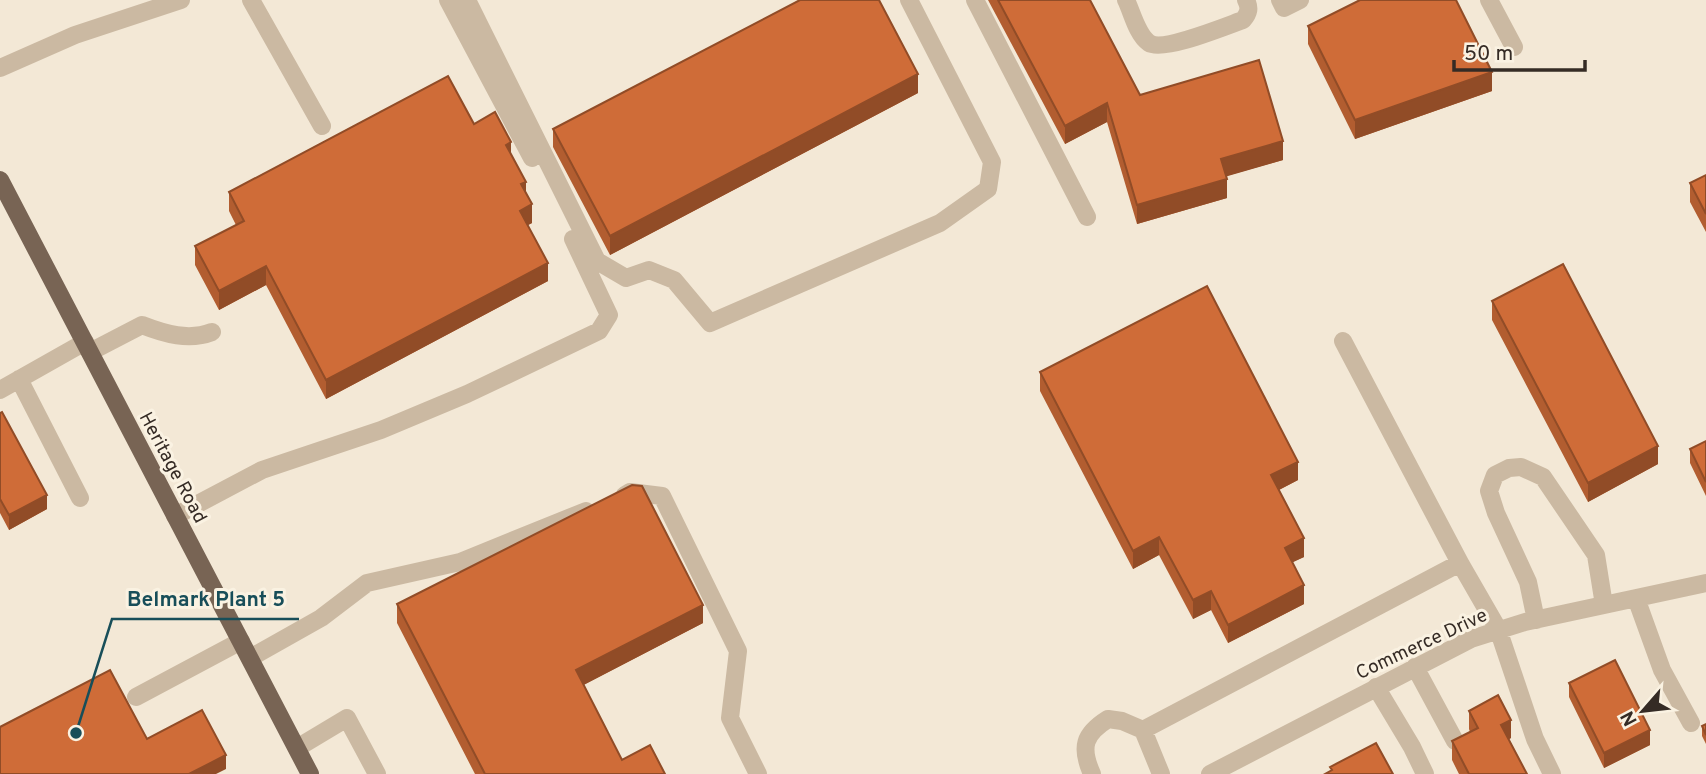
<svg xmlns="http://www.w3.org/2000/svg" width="1706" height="774" font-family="Overpass,sans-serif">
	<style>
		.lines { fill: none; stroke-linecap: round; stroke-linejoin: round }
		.minor { stroke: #cbb9a2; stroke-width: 18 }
		.major { stroke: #786454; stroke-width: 18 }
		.wall { fill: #b25d30 }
		.shaded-wall { fill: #914c27 }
		.building { fill: #cf6c38; stroke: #914c27; stroke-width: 2 }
		.labels { text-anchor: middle; stroke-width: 6; stroke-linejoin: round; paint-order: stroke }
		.street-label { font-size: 19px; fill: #352b25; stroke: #faf2e2 }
		.leader { fill: none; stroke: #184e59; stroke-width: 2.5 }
		.callout-dot { fill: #184e59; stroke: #faf2e2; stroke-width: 2.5 }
		.callout-label { font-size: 21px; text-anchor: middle; font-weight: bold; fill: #184e59; stroke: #faf2e2; stroke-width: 6; stroke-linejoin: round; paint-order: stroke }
	</style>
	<rect width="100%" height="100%" fill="#f3e8d6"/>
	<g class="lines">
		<path class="minor" d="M 251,0 L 322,126
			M 448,0 L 532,158
			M 467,0 L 597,261 L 626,278 L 649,270 L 674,280 L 710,323 L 940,223 L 988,189 L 992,162 L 909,0
			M 975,0 L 1087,217
			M 1126,0 C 1132,12 1137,35 1149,43 C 1163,52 1226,26 1243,20 C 1249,13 1250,8 1246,0
			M 1280,0 L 1284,8 L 1300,0
			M 1489,0 L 1514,47
			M 0,68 L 75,35 L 181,0
			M 1343,341 L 1460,563
			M 90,352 L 142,325 C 165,334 189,341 212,332
			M 19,379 L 80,498
			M 0,390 L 85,342
			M 625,495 L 630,492 L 662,496 L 738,651 L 730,718 L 758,774
			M 175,516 L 262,470 L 381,430 L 467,394 L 599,331 L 609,315 L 573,239
			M 1636,598 L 1662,670 L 1691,723
			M 1536,620 L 1528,582 L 1496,513 L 1489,491 L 1495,475 L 1509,468 L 1521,467 L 1543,477 L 1596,555 L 1604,605
			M 250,658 L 321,618 L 367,583 L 460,562 L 586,511
			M 1415,667 L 1455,741
			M 1376,687 L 1412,747 L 1425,774
			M 136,697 L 241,641
			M 297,748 L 347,718 L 377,774
			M 1092,774 C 1080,747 1084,734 1108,719 L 1122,721 L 1143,730
			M 1161,774 L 1143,730 L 1460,563 L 1498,629 L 1535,739 L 1552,774
			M 1210,774 L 1471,639 L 1525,622 L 1706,583"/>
		<path class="major" d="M 0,180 L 310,774"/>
	</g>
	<path class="wall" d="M 988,0 L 1090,0 L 1140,95 L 1283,160 L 1226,176 L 1227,198 L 1137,224 L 1107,122 L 1065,144 Z
		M 1308,26 L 1492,91 L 1355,139 L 1308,44 Z
		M 918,93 L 610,255 L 553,147 L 553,129 Z
		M 474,124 L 511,155 L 526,192 L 532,223 L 528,225 L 548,281 L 326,399 L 266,285 L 219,310 L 195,265 L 195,246 L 236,225 L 229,211 L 229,192 Z
		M 1706,175 L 1706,232 L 1690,202 L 1690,183 Z
		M 1492,301 L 1658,464 L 1588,502 L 1492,320 Z
		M 1040,372 L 1298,480 L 1279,490 L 1304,557 L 1292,562 L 1304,604 L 1228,643 L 1211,610 L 1193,619 L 1159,555 L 1133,569 L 1040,391 Z
		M 0,413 L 47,509 L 9,530 L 0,513 Z
		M 1706,441 L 1706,496 L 1690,463 L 1690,449 Z
		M 397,604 L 703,623 L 583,685 L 622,760 L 665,774 L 475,774 L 397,623 Z
		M 1569,683 L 1650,745 L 1604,768 L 1569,697 Z
		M 1469,711 L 1511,738 L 1509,739 L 1527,774 L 1459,774 L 1452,760 L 1452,741 L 1470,732 L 1469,729 Z
		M 1706,724 L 1706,744 L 1702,736 L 1702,726 Z"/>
	<path class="shaded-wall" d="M 1492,72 L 1492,91 L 1355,139 L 1355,120 Z
		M 918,74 L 918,93 L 610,255 L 610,236 Z
		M 1107,103 L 1107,122 L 1065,144 L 1065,126 Z
		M 1283,141 L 1283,160 L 1221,178 L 1221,159 Z
		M 511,142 L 511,161 L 506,145 Z
		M 1227,179 L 1227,198 L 1137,224 L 1137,205 Z
		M 526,182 L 526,200 L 521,184 Z
		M 532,204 L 532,223 L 520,229 L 520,211 Z
		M 548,263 L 548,281 L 326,399 L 326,380 Z
		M 266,266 L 266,285 L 219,310 L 219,291 Z
		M 1658,446 L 1658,464 L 1588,502 L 1588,483 Z
		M 1298,462 L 1298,480 L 1271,494 L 1271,475 Z
		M 47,495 L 47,509 L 9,530 L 9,515 Z
		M 1159,537 L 1159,555 L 1133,569 L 1133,551 Z
		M 1304,538 L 1304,557 L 1285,566 L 1285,548 Z
		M 1304,585 L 1304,604 L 1228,643 L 1228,625 Z
		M 1211,591 L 1211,610 L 1193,619 L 1193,600 Z
		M 703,605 L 703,623 L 576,689 L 576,670 Z
		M 1511,720 L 1511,738 L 1501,743 L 1501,725 Z
		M 1650,730 L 1650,745 L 1604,768 L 1604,753 Z
		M 226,755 L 226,769 L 216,774 L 189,774 Z"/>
	<path class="building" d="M 800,0 L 879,0 L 918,74 L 610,236 L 553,129 Z
		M 998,0 L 1090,0 L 1140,95 L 1259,60 L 1283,141 L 1221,159 L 1227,179 L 1137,205 L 1107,103 L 1065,126 Z
		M 1360,0 L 1456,0 L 1492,72 L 1355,120 L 1308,26 Z
		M 448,76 L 474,124 L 495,112 L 511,142 L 506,145 L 526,182 L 521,184 L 532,204 L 520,211 L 548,263 L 326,380 L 266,266 L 219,291 L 195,246 L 244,221 L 229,192 Z
		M 1706,175 L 1706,214 L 1690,183 Z
		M 1563,264 L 1658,446 L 1588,483 L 1492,301 Z
		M 1207,286 L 1298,462 L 1271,475 L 1304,538 L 1285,548 L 1304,585 L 1228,625 L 1211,591 L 1193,600 L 1159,537 L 1133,551 L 1040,372 Z
		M 2,412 L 47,495 L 9,515 L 0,499 L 0,413 Z
		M 1706,441 L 1706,482 L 1690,449 Z
		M 632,485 L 642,486 L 703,605 L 576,670 L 622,760 L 650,745 L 665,774 L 485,774 L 397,604 Z
		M 1615,660 L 1650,730 L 1604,753 L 1569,683 Z
		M 110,670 L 147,739 L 202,710 L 226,755 L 189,774 L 0,774 L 0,727 Z
		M 1498,695 L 1511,720 L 1501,725 L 1527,774 L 1469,774 L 1452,741 L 1478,728 L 1469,711 Z
		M 1706,724 L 1706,735 L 1702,726 Z
		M 1376,743 L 1393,774 L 1325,774 L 1332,770 L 1330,767 Z"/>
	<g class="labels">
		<g class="street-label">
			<text transform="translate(174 467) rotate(62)" y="7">Heritage Road</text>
			<text transform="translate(1421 643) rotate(-25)" y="7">Commerce Drive</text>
		</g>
	</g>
	<path class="leader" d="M76 733L112 619H299"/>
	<circle class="callout-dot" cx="76" cy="733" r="7"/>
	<g class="callout-label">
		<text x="206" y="606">Belmark Plant 5</text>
	</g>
	<g transform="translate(1643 711) rotate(242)" stroke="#faf2e2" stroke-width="5" paint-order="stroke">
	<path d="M0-5L12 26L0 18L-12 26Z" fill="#352b25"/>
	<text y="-10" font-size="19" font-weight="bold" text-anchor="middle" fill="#352b25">N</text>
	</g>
	<path d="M1454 60v10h131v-10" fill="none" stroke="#352b25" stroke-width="3.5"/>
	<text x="1464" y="60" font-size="21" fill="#352b25" stroke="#faf2e2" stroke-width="5" paint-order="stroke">50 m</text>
</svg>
